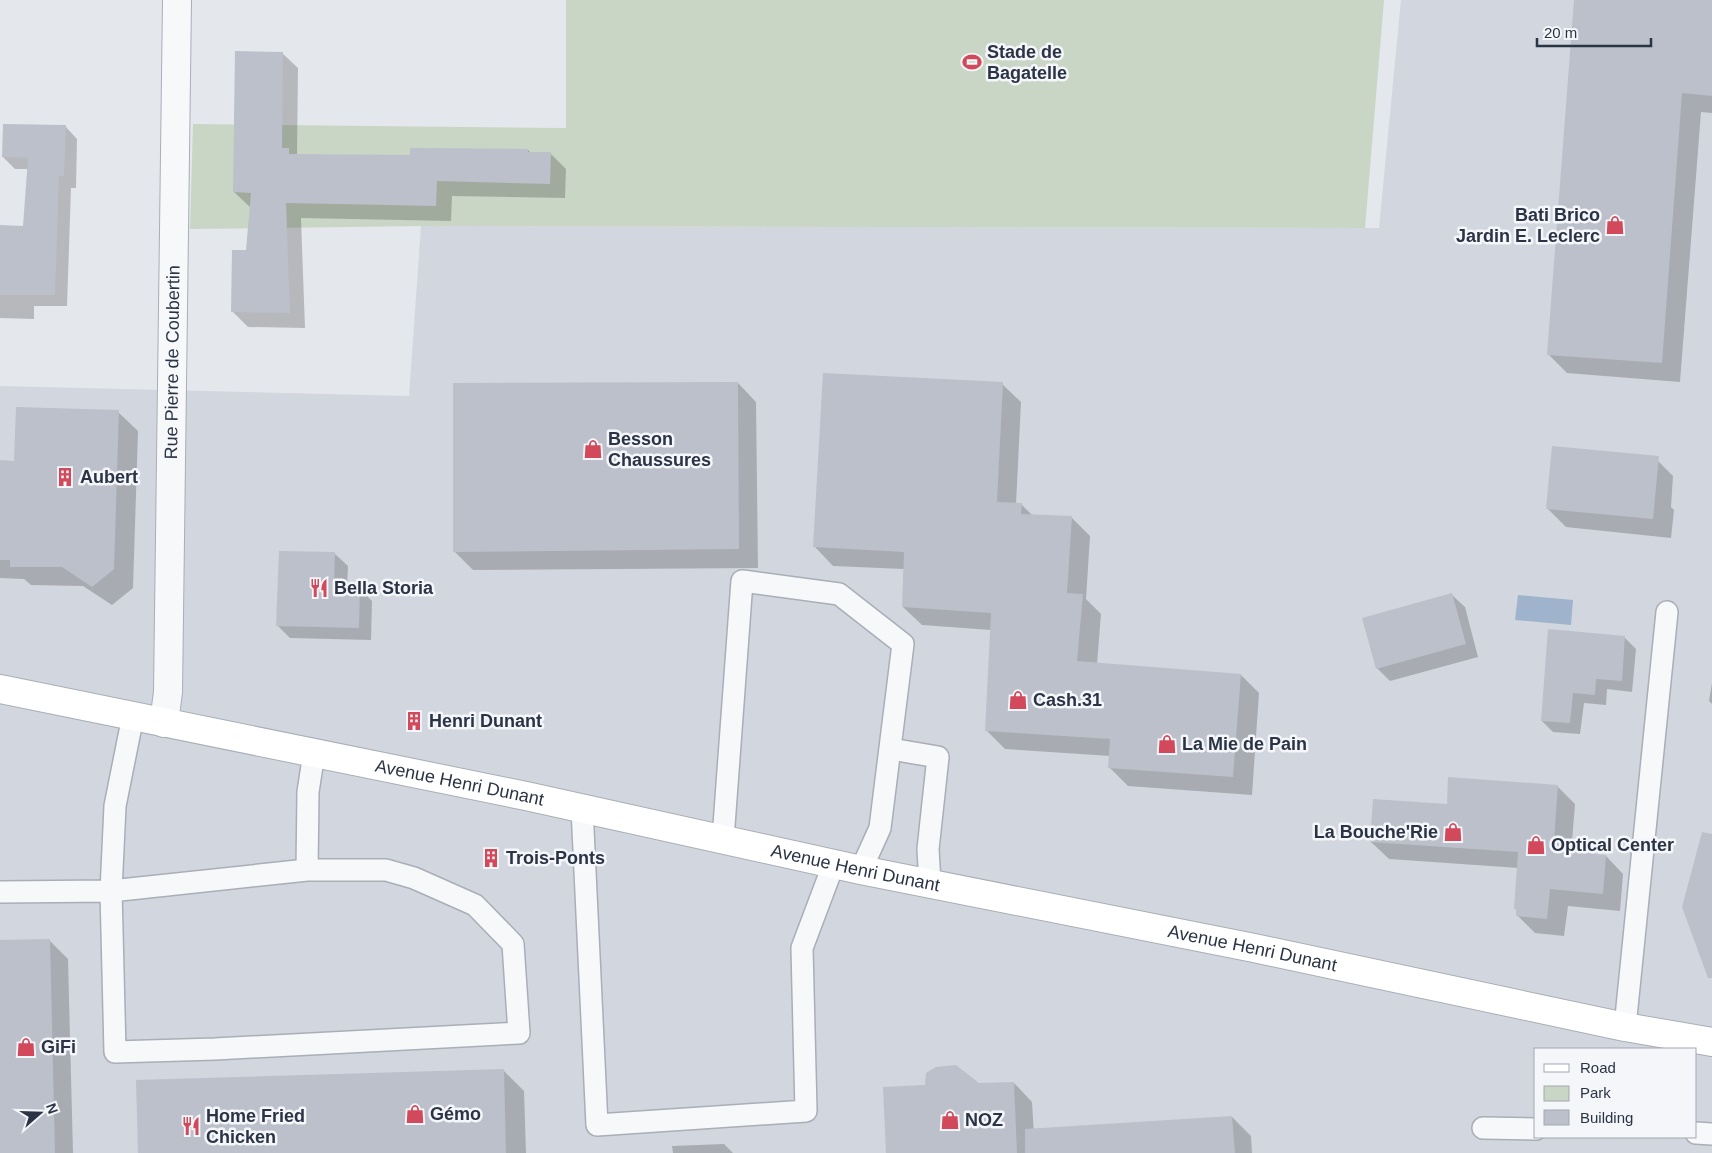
<svg xmlns="http://www.w3.org/2000/svg" width="1712" height="1153" font-family="Helvetica,sans-serif">
	<style>
		.built { fill: #d2d6de; fill-rule: evenodd }
		.green { fill: #c9d6c5 }
		.water { fill: #9fb4cc }
		.shadow { fill: #0003 }
		.building { fill: #bbc0ca }
		.lines { fill: none; stroke-linecap: round; stroke-linejoin: round }
		.service-casing { stroke: #a9aeb7; stroke-width: 24 }
		.minor-casing { stroke: #a9aeb7; stroke-width: 30 }
		.secondary-casing { stroke: #a9aeb7; stroke-width: 30 }
		.service { stroke: #f7f8fa; stroke-width: 21 }
		.minor { stroke: #f7f8fa; stroke-width: 28 }
		.secondary { stroke: #fff; stroke-width: 28 }
		.labels { text-anchor: middle; stroke-width: 5; stroke-linejoin: round; paint-order: stroke }
		.poi-label { font-size: 18px; font-weight: bold; fill: #2b3445; stroke: #f4f6f9; text-anchor: start }
		.street-label { font-size: 18px; fill: #2b3445; stroke: #f4f6f9 }
	</style>
	<rect width="100%" height="100%" fill="#e4e7ec"/>
	<path class="built" d="M 1401,0 L 1712,0 L 1712,1153 L 0,1153 L 0,386 L 409,396 L 421,226 L 1379,228 ZM 1536,1049 L 1696,1049 L 1696,1137 L 1536,1137 Z"/>
	<path class="green" d="M 566,0 L 1384,0 L 1365,228 L 421,226 L 190,229 L 193,124 L 566,128 Z"/>
	<path class="water" d="M 1518,595 L 1573,600 L 1571,625 L 1515,620 Z"/>
	<path class="shadow" d="M 1575,0 L 1712,0 L 1712,113 L 1701,112 L 1680,382 L 1567,373 L 1548,354 Z
		M 282,53 L 298,68 L 297,155 L 412,157 L 528,150 L 531,153 L 550,153 L 566,169 L 565,198 L 452,196 L 451,221 L 301,218 L 305,328 L 248,327 L 232,311 L 247,251 L 251,208 L 234,192 Z
		M 65,126 L 77,139 L 76,188 L 71,188 L 67,306 L 34,306 L 34,319 L 0,318 L 0,227 L 25,227 L 28,169 L 15,169 L 3,157 Z
		M 738,383 L 756,402 L 758,568 L 473,570 L 454,551 Z
		M 1002,384 L 1021,402 L 1016,504 L 1021,504 L 1033,516 L 1071,517 L 1090,536 L 1086,599 L 1101,614 L 1097,664 L 1241,675 L 1259,693 L 1252,795 L 1128,786 L 1109,767 L 1110,756 L 1005,749 L 986,730 L 991,630 L 922,625 L 903,607 L 904,569 L 833,566 L 815,547 Z
		M 118,412 L 138,431 L 133,588 L 112,605 L 83,586 L 31,585 L 24,579 L 0,578 L 0,461 L 15,462 Z
		M 1654,457 L 1673,476 L 1671,507 L 1674,510 L 1671,538 L 1566,527 L 1547,508 Z
		M 335,554 L 348,566 L 347,587 L 359,588 L 372,601 L 371,640 L 290,638 L 277,625 Z
		M 1452,595 L 1465,607 L 1478,657 L 1390,681 L 1377,668 Z
		M 1549,631 L 1625,638 L 1636,649 L 1632,692 L 1607,689 L 1606,705 L 1584,703 L 1580,734 L 1553,732 L 1542,721 Z
		M 1712,683 L 1712,704 L 1709,701 Z
		M 1557,786 L 1575,804 L 1572,842 L 1576,842 L 1588,854 L 1606,856 L 1623,874 L 1620,911 L 1568,906 L 1564,936 L 1535,933 L 1517,915 L 1519,868 L 1389,859 L 1371,842 L 1448,805 Z
		M 49,940 L 68,959 L 73,1153 L 0,1153 L 0,941 Z
		M 503,1070 L 524,1091 L 526,1153 L 140,1153 Z
		M 1014,1083 L 1032,1102 L 1035,1153 L 887,1153 L 979,1084 Z
		M 1232,1117 L 1251,1136 L 1252,1153 L 1083,1153 Z
		M 724,1144 L 733,1153 L 673,1153 L 672,1146 Z"/>
	<path class="building" d="M 1574,0 L 1712,0 L 1712,96 L 1682,93 L 1662,363 L 1547,355 Z
		M 235,51 L 283,52 L 282,148 L 289,148 L 289,154 L 410,155 L 410,148 L 528,149 L 528,152 L 551,152 L 550,184 L 437,181 L 436,206 L 286,203 L 290,313 L 231,312 L 232,250 L 246,250 L 251,193 L 233,192 Z
		M 3,124 L 66,125 L 64,176 L 59,176 L 55,295 L 0,295 L 0,225 L 23,226 L 28,158 L 2,157 Z
		M 823,373 L 1003,382 L 997,502 L 1022,503 L 1021,514 L 1072,516 L 1067,593 L 1083,594 L 1077,661 L 1241,674 L 1233,777 L 1108,768 L 1110,739 L 985,731 L 991,613 L 902,607 L 904,552 L 813,547 Z
		M 738,382 L 739,549 L 453,552 L 453,383 Z
		M 16,407 L 119,410 L 114,569 L 92,587 L 62,567 L 10,567 L 10,560 L 0,560 L 0,460 L 14,461 Z
		M 1552,446 L 1659,456 L 1653,519 L 1546,509 Z
		M 279,551 L 335,552 L 334,586 L 360,587 L 359,628 L 276,626 Z
		M 1452,593 L 1466,644 L 1376,669 L 1362,618 Z
		M 1548,629 L 1625,636 L 1622,681 L 1596,679 L 1595,695 L 1573,693 L 1570,723 L 1541,721 Z
		M 1448,777 L 1558,785 L 1554,840 L 1576,841 L 1575,852 L 1606,855 L 1603,894 L 1550,889 L 1547,919 L 1516,916 L 1516,909 L 1514,909 L 1518,852 L 1370,842 L 1373,799 L 1447,804 Z
		M 1702,832 L 1712,834 L 1712,978 L 1708,978 L 1682,907 Z
		M 50,939 L 55,1153 L 0,1153 L 0,940 Z
		M 956,1065 L 979,1083 L 1014,1082 L 1017,1153 L 886,1153 L 883,1087 L 925,1085 L 926,1073 L 936,1067 Z
		M 504,1069 L 506,1153 L 138,1153 L 136,1080 Z
		M 1232,1116 L 1235,1153 L 1025,1153 L 1025,1129 Z"/>
	<g class="lines">
		<g class="service-casing">
			<path id="service" d="M 891,749 L 938,757 L 928,849 L 930,883
				M 582,808 L 597,1125 L 806,1111 L 802,948 L 834,863
				M 723,839 L 742,581 L 839,594 L 903,644 L 880,828 L 861,870
				M 307,870 L 386,870 L 414,878 L 475,905 L 513,944 L 519,1033 L 215,1049 L 115,1052 L 111,891 Z
				M 307,870 L 308,792 L 314,753
				M 0,892 L 111,891 L 115,806 L 133,716
				M 1625,1027 L 1667,612
				M 1483,1128 L 1536,1129
				M 1696,1133 L 1712,1134"/>
		</g>
		<g class="minor-casing">
			<g id="minor">
				<path id="s1" d="M 164,723 L 168,692 L 177,0"/>
			</g>
		</g>
		<g class="secondary-casing">
			<g id="secondary">
				<path id="s2" d="M 0,689 L 526,796 L 861,870 L 1254,948 L 1625,1027 L 1712,1042"/>
			</g>
		</g>
		<use href="#service" class="service"/>
		<use href="#minor" class="minor"/>
		<use href="#secondary" class="secondary"/>
	</g>
	<defs>
		<g id="stadium-bare" transform="scale(1.5)"><path d="M0-5a6.5 5 0 1 0 0 10a6.5 5 0 1 0 0-10ZM-3.5-1.8h7v3.6h-7Z" fill="#d1495b" stroke="#f4f6f9" stroke-width="2.5" paint-order="stroke"/></g>
		<g id="shop-bare" transform="scale(1.5)"><path d="M-5-2.5h2.3a2.7 3.5 0 0 1 5.4 0H5L5.5 6h-11ZM-1.5-2.5h3a1.5 2.3 0 0 0-3 0Z" fill="#d1495b" stroke="#f4f6f9" stroke-width="2.5" paint-order="stroke"/></g>
		<g id="building-bare" transform="scale(1.5)"><path d="M-4-6H4V6H1V3H-1V6H-4ZM-2.5-4.3h1.7v1.8h-1.7ZM.8-4.3h1.7v1.8H.8ZM-2.5-1h1.7V.8h-1.7ZM.8-1h1.7V.8H.8Z" fill="#d1495b" stroke="#f4f6f9" stroke-width="2.5" paint-order="stroke"/></g>
		<g id="restaurant-bare" transform="scale(1.5)"><path d="M-5-6h1v4h1v-4h1v4h1v-4h1v5L-1.5 .5V6h-2V.5L-5-1ZM5-6V6H3V1.5H1.5Q1.5-4 5-6Z" fill="#d1495b" stroke="#f4f6f9" stroke-width="2.5" paint-order="stroke"/></g>
	</defs>
	<g fill-rule="evenodd">
		<use href="#stadium-bare" x="972" y="62"/>
		<use href="#shop-bare" x="1615" y="225"/>
		<use href="#shop-bare" x="593" y="449"/>
		<use href="#building-bare" x="65" y="477"/>
		<use href="#restaurant-bare" x="319" y="588"/>
		<use href="#shop-bare" x="1018" y="700"/>
		<use href="#building-bare" x="414" y="721"/>
		<use href="#shop-bare" x="1167" y="744"/>
		<use href="#shop-bare" x="1453" y="832"/>
		<use href="#shop-bare" x="1536" y="845"/>
		<use href="#building-bare" x="491" y="858"/>
		<use href="#shop-bare" x="26" y="1047"/>
		<use href="#shop-bare" x="415" y="1114"/>
		<use href="#shop-bare" x="950" y="1120"/>
		<use href="#restaurant-bare" x="191" y="1126"/>
	</g>
	<g class="labels">
		<g class="poi-label">
			<text x="987" y="58">Stade de<tspan x="987" dy="21">Bagatelle</tspan></text>
			<text x="1600" y="221" text-anchor="end">Bati Brico<tspan x="1600" dy="21">Jardin E. Leclerc</tspan></text>
			<text x="608" y="445">Besson<tspan x="608" dy="21">Chaussures</tspan></text>
			<text x="80" y="483">Aubert</text>
			<text x="334" y="594">Bella Storia</text>
			<text x="1033" y="706">Cash.31</text>
			<text x="429" y="727">Henri Dunant</text>
			<text x="1182" y="750">La Mie de Pain</text>
			<text x="1438" y="838" text-anchor="end">La Bouche'Rie</text>
			<text x="1551" y="851">Optical Center</text>
			<text x="506" y="864">Trois-Ponts</text>
			<text x="41" y="1053">GiFi</text>
			<text x="430" y="1120">Gémo</text>
			<text x="206" y="1122">Home Fried<tspan x="206" dy="21">Chicken</tspan></text>
			<text x="965" y="1126">NOZ</text>
		</g>
		<g class="street-label">
			<text dy="6" stroke="none"><textPath href="#s1" startOffset="361">Rue Pierre de Coubertin</textPath></text>
			<text dy="6" stroke="none"><textPath href="#s2" startOffset="469">Avenue Henri Dunant</textPath></text>
			<text dy="6" stroke="none"><textPath href="#s2" startOffset="874">Avenue Henri Dunant</textPath></text>
			<text dy="6" stroke="none"><textPath href="#s2" startOffset="1279">Avenue Henri Dunant</textPath></text>
		</g>
	</g>
	<rect x="1534" y="1048" width="162" height="90" fill="#f4f6f9" stroke="#a4a8b1"/>
	<rect x="1544" y="1064" width="25" height="8" fill="#ffffff" stroke="#a4a8b1"/>
	<text x="1580" y="1073" font-size="15" fill="#2b3445">Road</text>
	<rect x="1544" y="1086" width="25" height="15" fill="#c9d6c5" stroke="#a4a8b1"/>
	<text x="1580" y="1098" font-size="15" fill="#2b3445">Park</text>
	<rect x="1544" y="1110" width="25" height="15" fill="#bbc0ca" stroke="#a4a8b1"/>
	<text x="1580" y="1123" font-size="15" fill="#2b3445">Building</text>
	<g transform="translate(40 1113) rotate(70)" stroke="#f4f6f9" stroke-width="4" paint-order="stroke">
	<path d="M0-4L9 19L0 12L-9 19Z" fill="#2b3445"/>
	<text y="-8" font-size="14" font-weight="bold" text-anchor="middle" fill="#2b3445">N</text>
	</g>
	<path d="M1537 38v8h114v-8" fill="none" stroke="#2b3445" stroke-width="2.5"/>
	<text x="1544" y="38" font-size="15" fill="#2b3445" stroke="#f4f6f9" stroke-width="4" paint-order="stroke">20 m</text>
</svg>
